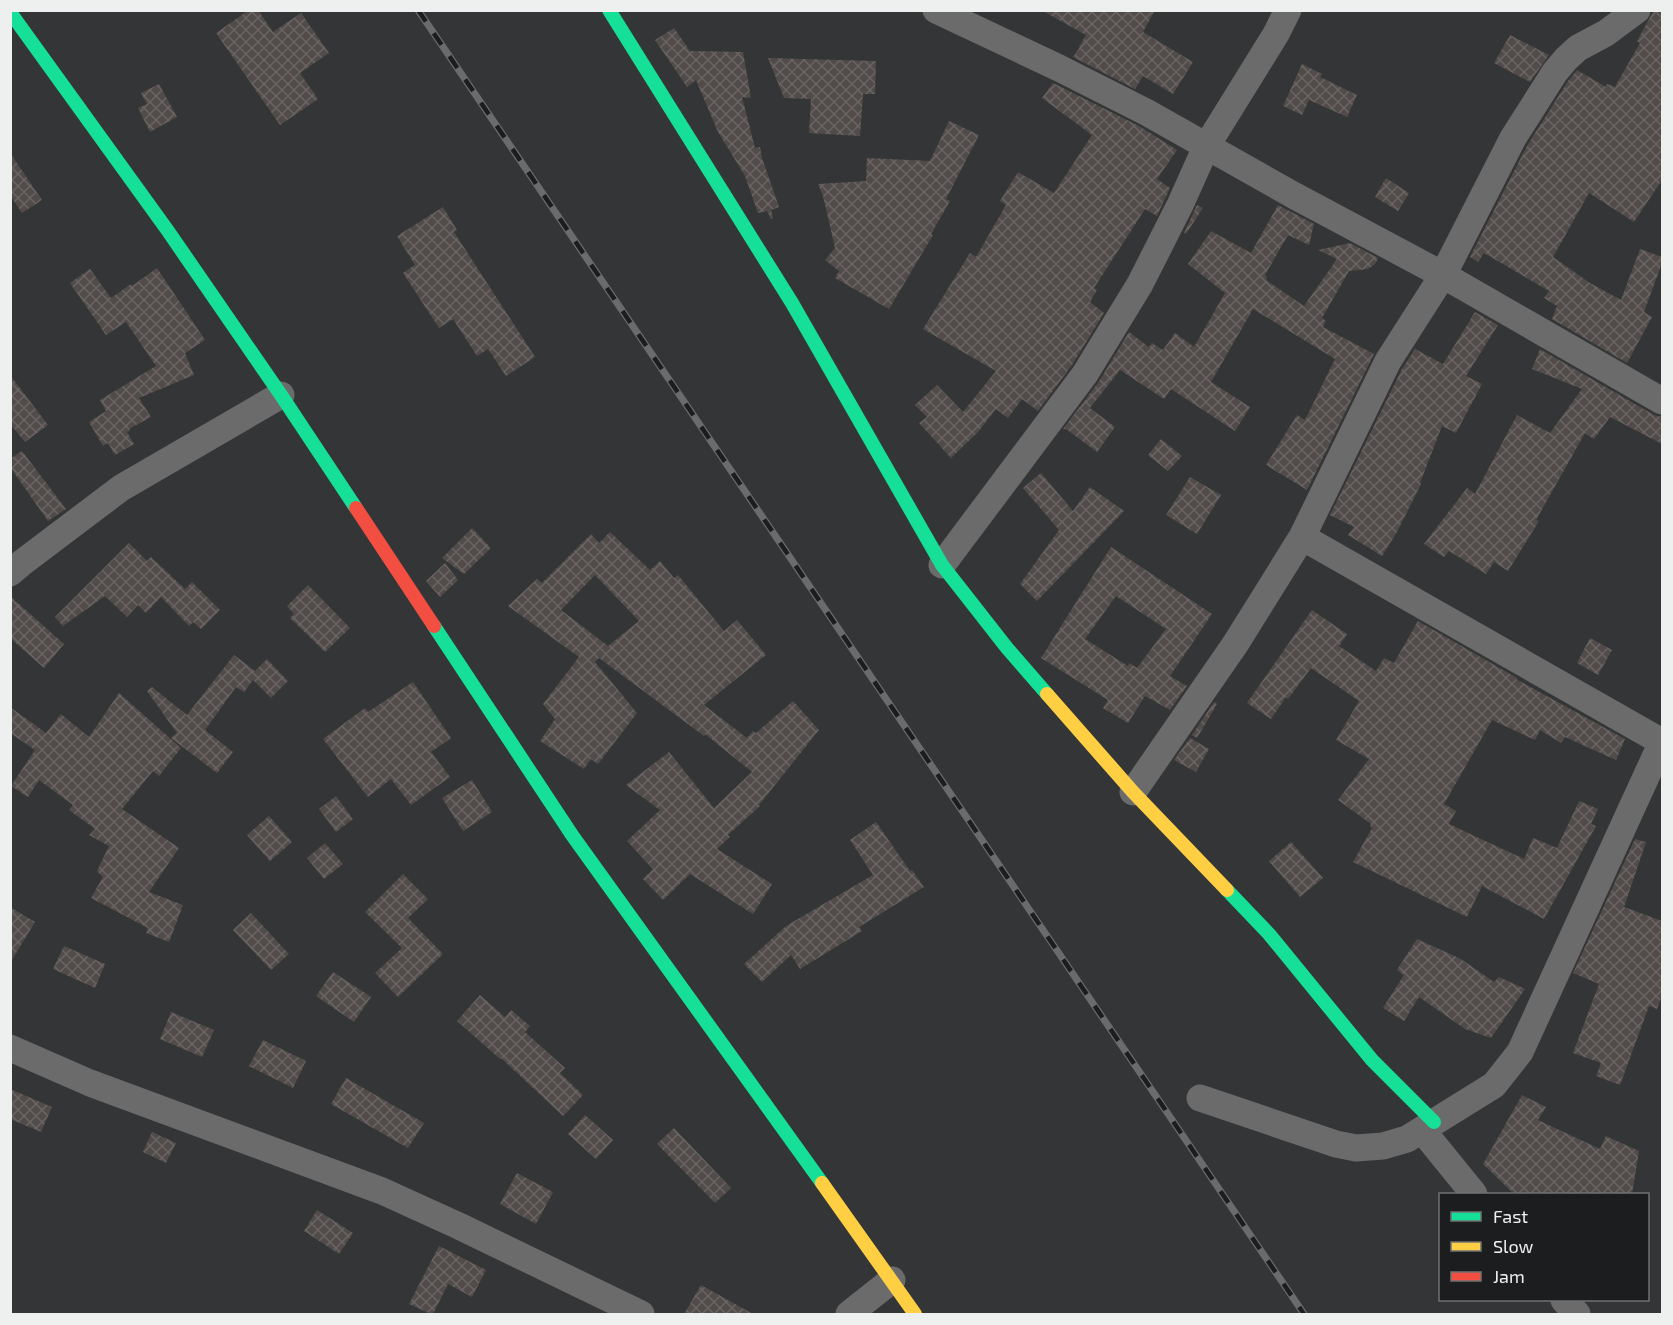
<svg xmlns="http://www.w3.org/2000/svg" width="1673" height="1325" font-family="'Exo 2',sans-serif">
	<style>
		.building { fill: url(#building-cross-hatch); fill-rule: evenodd }
		.lines { fill: none; stroke-linecap: round; stroke-linejoin: round }
		.street { stroke: #6b6b6c; stroke-width: 27 }
		.fast { stroke: #16e098; stroke-width: 14 }
		.slow { stroke: #ffcf43; stroke-width: 14 }
		.jam { stroke: #f24e42; stroke-width: 14 }
		.rail-casing { stroke: #6a6b6c; stroke-width: 7 }
		.rail { stroke: #1c1d1e; stroke-width: 4.5; stroke-dasharray: 14; stroke-linecap: butt }
	</style>
	<defs>
		<pattern id="building-cross-hatch" width="8" height="8" patternUnits="userSpaceOnUse" patternTransform="scale(1.5)"><rect width="8" height="8" fill="#514b49"/><path d="M0 0l8 8M0 8l8-8" fill="none" stroke="#6a6564"/></pattern>
	</defs>
	<rect width="100%" height="100%" fill="#343536"/>
	<path class="building" d="M 249,10 L 258,10 L 273,32 L 301,13 L 329,53 L 300,73 L 318,99 L 280,125 L 216,33 Z
		M 1041,10 L 1155,10 L 1143,32 L 1193,62 L 1173,94 L 1143,76 L 1135,89 L 1073,57 L 1080,47 L 1079,47 L 1086,35 Z
		M 1654,10 L 1662,10 L 1662,180 L 1634,222 L 1589,193 L 1553,257 L 1590,283 L 1621,300 L 1640,249 L 1662,257 L 1662,263 L 1644,312 L 1652,317 L 1627,363 L 1552,319 L 1557,306 L 1544,298 L 1549,291 L 1484,253 L 1478,262 L 1470,257 L 1527,146 L 1568,81 L 1577,70 L 1606,87 L 1607,84 L 1615,87 L 1640,43 L 1637,41 Z
		M 674,28 L 690,51 L 743,52 L 751,98 L 742,97 L 755,148 L 760,147 L 762,158 L 779,207 L 771,210 L 773,218 L 771,219 L 767,211 L 758,213 L 745,176 L 718,132 L 696,80 L 687,87 L 655,40 Z
		M 1510,35 L 1549,55 L 1530,82 L 1494,63 Z
		M 768,58 L 876,61 L 875,94 L 863,94 L 860,136 L 809,133 L 811,99 L 784,98 Z
		M 1302,64 L 1322,74 L 1320,77 L 1357,95 L 1347,117 L 1309,100 L 1302,115 L 1283,106 Z
		M 1053,83 L 1139,126 L 1177,150 L 1157,179 L 1170,188 L 1157,216 L 1145,209 L 1094,288 L 1097,290 L 1090,302 L 1104,313 L 1072,365 L 1038,411 L 1022,399 L 1008,418 L 996,409 L 978,432 L 951,458 L 919,423 L 927,417 L 915,405 L 937,385 L 963,412 L 996,371 L 923,329 L 970,253 L 976,257 L 1006,205 L 1000,201 L 1018,172 L 1054,193 L 1092,135 L 1042,98 Z
		M 159,84 L 177,117 L 150,132 L 138,108 L 147,104 L 141,93 Z
		M 949,121 L 979,135 L 946,199 L 950,201 L 931,234 L 933,235 L 889,309 L 835,278 L 839,271 L 825,260 L 835,248 L 823,196 L 818,184 L 866,181 L 867,158 L 930,161 Z
		M 10,153 L 42,200 L 22,213 L 10,195 Z
		M 1386,178 L 1409,193 L 1398,211 L 1375,197 Z
		M 1197,205 L 1203,208 L 1186,234 L 1184,233 Z
		M 1278,205 L 1314,224 L 1309,245 L 1288,235 L 1265,275 L 1267,277 L 1266,280 L 1304,306 L 1337,259 L 1318,250 L 1350,243 L 1378,258 L 1375,264 L 1368,269 L 1349,271 L 1322,318 L 1326,321 L 1323,327 L 1374,354 L 1307,490 L 1266,465 L 1297,415 L 1305,420 L 1335,359 L 1253,309 L 1211,382 L 1250,407 L 1235,431 L 1171,389 L 1164,399 L 1120,370 L 1090,408 L 1115,427 L 1097,452 L 1066,429 L 1063,429 L 1098,383 L 1129,332 L 1149,347 L 1152,343 L 1163,350 L 1175,333 L 1194,347 L 1225,293 L 1188,264 L 1211,231 L 1251,253 Z
		M 443,207 L 457,230 L 454,232 L 535,357 L 506,376 L 488,349 L 477,356 L 453,319 L 439,328 L 403,273 L 415,265 L 397,236 Z
		M 157,268 L 205,340 L 185,353 L 194,375 L 139,398 L 151,417 L 129,429 L 130,431 L 127,432 L 134,444 L 115,455 L 108,443 L 103,446 L 89,422 L 106,411 L 100,400 L 156,366 L 126,322 L 106,335 L 70,283 L 90,269 L 111,298 L 131,284 L 132,286 Z
		M 1475,312 L 1498,325 L 1466,376 L 1482,384 L 1456,433 L 1442,426 L 1420,483 L 1421,484 L 1397,532 L 1382,556 L 1348,535 L 1354,527 L 1330,515 L 1402,369 L 1415,349 L 1443,364 Z
		M 1540,349 L 1654,415 L 1662,417 L 1662,444 L 1610,417 L 1594,439 L 1585,433 L 1536,520 L 1539,521 L 1508,571 L 1494,562 L 1486,574 L 1449,551 L 1444,557 L 1424,544 L 1467,488 L 1475,494 L 1517,415 L 1550,433 L 1582,389 L 1532,369 Z
		M 10,375 L 48,425 L 25,442 L 10,424 Z
		M 1161,439 L 1182,456 L 1168,471 L 1148,455 Z
		M 22,451 L 66,509 L 48,521 L 10,467 L 10,459 Z
		M 1041,473 L 1073,511 L 1090,487 L 1124,511 L 1037,601 L 1020,584 L 1059,530 L 1023,488 Z
		M 1190,477 L 1221,495 L 1197,534 L 1166,515 Z
		M 472,528 L 491,548 L 464,574 L 442,558 Z
		M 610,532 L 650,570 L 660,561 L 674,578 L 678,575 L 724,631 L 737,620 L 766,655 L 704,705 L 747,738 L 753,731 L 756,733 L 793,701 L 819,730 L 759,805 L 760,806 L 728,835 L 730,837 L 717,849 L 772,884 L 753,914 L 690,874 L 663,900 L 643,879 L 653,869 L 627,841 L 660,810 L 626,785 L 669,752 L 714,808 L 752,772 L 705,734 L 704,736 L 599,658 L 595,662 L 637,713 L 598,764 L 591,759 L 584,769 L 540,741 L 555,719 L 543,704 L 579,657 L 508,606 L 537,579 L 542,583 L 591,534 L 599,543 ZM 595,575 L 639,621 L 608,646 L 561,610 Z
		M 129,543 L 147,561 L 151,557 L 185,589 L 192,582 L 220,610 L 201,629 L 193,622 L 189,626 L 161,597 L 146,613 L 138,605 L 127,617 L 105,596 L 63,626 L 55,617 Z
		M 1111,547 L 1212,614 L 1170,676 L 1187,686 L 1170,710 L 1145,696 L 1128,723 L 1103,708 L 1108,700 L 1041,658 ZM 1116,596 L 1166,629 L 1137,668 L 1129,663 L 1128,666 L 1085,639 Z
		M 445,563 L 458,580 L 440,597 L 426,581 Z
		M 308,585 L 350,628 L 325,652 L 290,618 L 294,614 L 287,606 Z
		M 10,596 L 64,644 L 44,668 L 10,638 Z
		M 1312,610 L 1347,634 L 1339,646 L 1376,671 L 1384,658 L 1394,663 L 1418,621 L 1517,678 L 1516,679 L 1625,739 L 1616,760 L 1565,737 L 1561,743 L 1540,730 L 1535,740 L 1492,720 L 1444,804 L 1456,811 L 1449,824 L 1524,859 L 1533,838 L 1557,848 L 1579,801 L 1598,809 L 1591,824 L 1596,826 L 1544,919 L 1482,886 L 1467,917 L 1353,862 L 1372,828 L 1370,826 L 1371,824 L 1338,800 L 1369,759 L 1336,740 L 1359,701 L 1311,668 L 1288,699 L 1286,697 L 1271,719 L 1247,703 Z
		M 1590,638 L 1612,650 L 1598,675 L 1577,663 Z
		M 234,655 L 255,671 L 267,659 L 288,681 L 271,698 L 253,680 L 244,692 L 236,687 L 205,730 L 233,752 L 217,773 L 171,738 L 177,733 L 147,691 L 152,687 L 187,715 Z
		M 413,682 L 451,738 L 431,752 L 450,777 L 411,805 L 391,779 L 368,797 L 323,739 L 365,708 L 368,712 Z
		M 119,693 L 181,748 L 159,776 L 153,771 L 122,809 L 179,848 L 149,892 L 183,905 L 169,942 L 146,933 L 148,928 L 91,898 L 103,877 L 97,871 L 109,846 L 89,835 L 95,829 L 69,810 L 73,805 L 39,780 L 28,797 L 11,786 L 35,750 L 10,733 L 10,707 L 46,733 L 61,714 L 89,737 Z
		M 1214,702 L 1217,704 L 1197,738 L 1192,735 Z
		M 1190,738 L 1209,749 L 1196,772 L 1174,760 Z
		M 472,780 L 492,812 L 463,831 L 442,798 Z
		M 336,796 L 353,819 L 336,832 L 319,809 Z
		M 269,816 L 292,842 L 270,861 L 247,835 Z
		M 876,822 L 910,871 L 912,870 L 924,887 L 859,927 L 862,931 L 800,969 L 791,955 L 762,982 L 744,964 L 786,926 L 873,875 L 850,840 Z
		M 1635,839 L 1646,842 L 1624,907 L 1662,921 L 1662,995 L 1657,1009 L 1649,1006 L 1620,1085 L 1596,1076 L 1601,1063 L 1573,1053 L 1599,984 L 1573,973 Z
		M 1291,842 L 1323,878 L 1300,897 L 1269,861 Z
		M 325,843 L 343,864 L 324,879 L 307,858 Z
		M 403,874 L 428,899 L 408,918 L 443,954 L 398,997 L 375,973 L 402,948 L 365,912 Z
		M 10,907 L 35,922 L 10,963 Z
		M 251,913 L 289,954 L 271,970 L 233,930 Z
		M 1417,939 L 1461,959 L 1494,982 L 1499,977 L 1525,989 L 1491,1038 L 1465,1029 L 1419,997 L 1404,1021 L 1383,1008 L 1404,975 L 1397,970 Z
		M 64,946 L 105,964 L 95,988 L 53,969 Z
		M 333,972 L 371,997 L 354,1022 L 316,996 Z
		M 480,995 L 505,1017 L 511,1010 L 530,1026 L 525,1032 L 565,1068 L 560,1073 L 583,1095 L 563,1116 L 501,1058 L 500,1059 L 457,1021 Z
		M 171,1012 L 214,1030 L 202,1057 L 160,1039 Z
		M 263,1040 L 306,1061 L 293,1088 L 249,1066 Z
		M 346,1078 L 424,1123 L 408,1148 L 331,1104 Z
		M 10,1089 L 52,1107 L 41,1132 L 10,1119 Z
		M 1522,1095 L 1546,1107 L 1538,1120 L 1600,1149 L 1606,1136 L 1639,1151 L 1632,1194 L 1514,1194 L 1483,1164 Z
		M 585,1115 L 613,1140 L 596,1159 L 568,1134 Z
		M 674,1128 L 731,1188 L 715,1203 L 657,1144 Z
		M 152,1132 L 176,1143 L 166,1163 L 143,1152 Z
		M 517,1173 L 553,1192 L 536,1224 L 500,1204 Z
		M 317,1210 L 353,1233 L 339,1254 L 304,1231 Z
		M 439,1246 L 486,1270 L 472,1297 L 448,1284 L 433,1314 L 431,1314 L 409,1304 Z
		M 701,1285 L 753,1314 L 684,1314 Z"/>
	<g class="lines">
		<path class="street" d="M 936,10 L 1059,68 L 1146,112 L 1295,196 L 1443,275 L 1662,401
			M 1302,537 L 1662,742
			M 942,565 L 1085,374 L 1140,284 L 1180,205 L 1206,147 L 1276,34 L 1288,10
			M 10,573 L 23,562 L 121,488 L 281,395
			M 1133,792 L 1236,643 L 1302,537 L 1388,361 L 1443,275 L 1513,138 L 1555,72 L 1566,59 L 1578,48 L 1606,33 L 1637,10
			M 10,1048 L 90,1083 L 382,1191 L 459,1226 L 641,1314
			M 1200,1098 L 1336,1144 L 1356,1148 L 1383,1146 L 1407,1139 L 1494,1085 L 1520,1052 L 1662,742
			M 1422,1130 L 1474,1194
			M 1564,1300 L 1577,1314
			M 849,1314 L 892,1280"/>
		<path class="fast" d="M 609,10 L 792,303 L 942,565 L 1007,648 L 1047,694
			M 10,12 L 168,231 L 281,395 L 356,508
			M 434,626 L 572,835 L 822,1183
			M 1227,890 L 1269,934 L 1372,1060 L 1434,1122"/>
		<path class="slow" d="M 1047,694 L 1133,792 L 1227,890
			M 822,1183 L 915,1314"/>
		<path class="jam" d="M 356,508 L 434,626"/>
		<g class="rail-casing">
			<path id="rail" d="M 418,10 L 1304,1314"/>
		</g>
		<use href="#rail" class="rail"/>
	</g>
	<rect width="1673" height="1325" fill="none" stroke="#eef0f0" stroke-width="24"/>
	<rect x="1439" y="1193" width="210" height="108" fill="#1c1d1e" stroke="#707172" stroke-width="1.5"/>
	<rect x="1451" y="1212" width="30" height="9" fill="#16e098" stroke="#707172" stroke-width="1.5"/>
	<text x="1493" y="1223" font-size="18" fill="#eef0f0">Fast</text>
	<rect x="1451" y="1242" width="30" height="9" fill="#ffcf43" stroke="#707172" stroke-width="1.5"/>
	<text x="1493" y="1253" font-size="18" fill="#eef0f0">Slow</text>
	<rect x="1451" y="1272" width="30" height="9" fill="#f24e42" stroke="#707172" stroke-width="1.5"/>
	<text x="1493" y="1283" font-size="18" fill="#eef0f0">Jam</text>
</svg>
